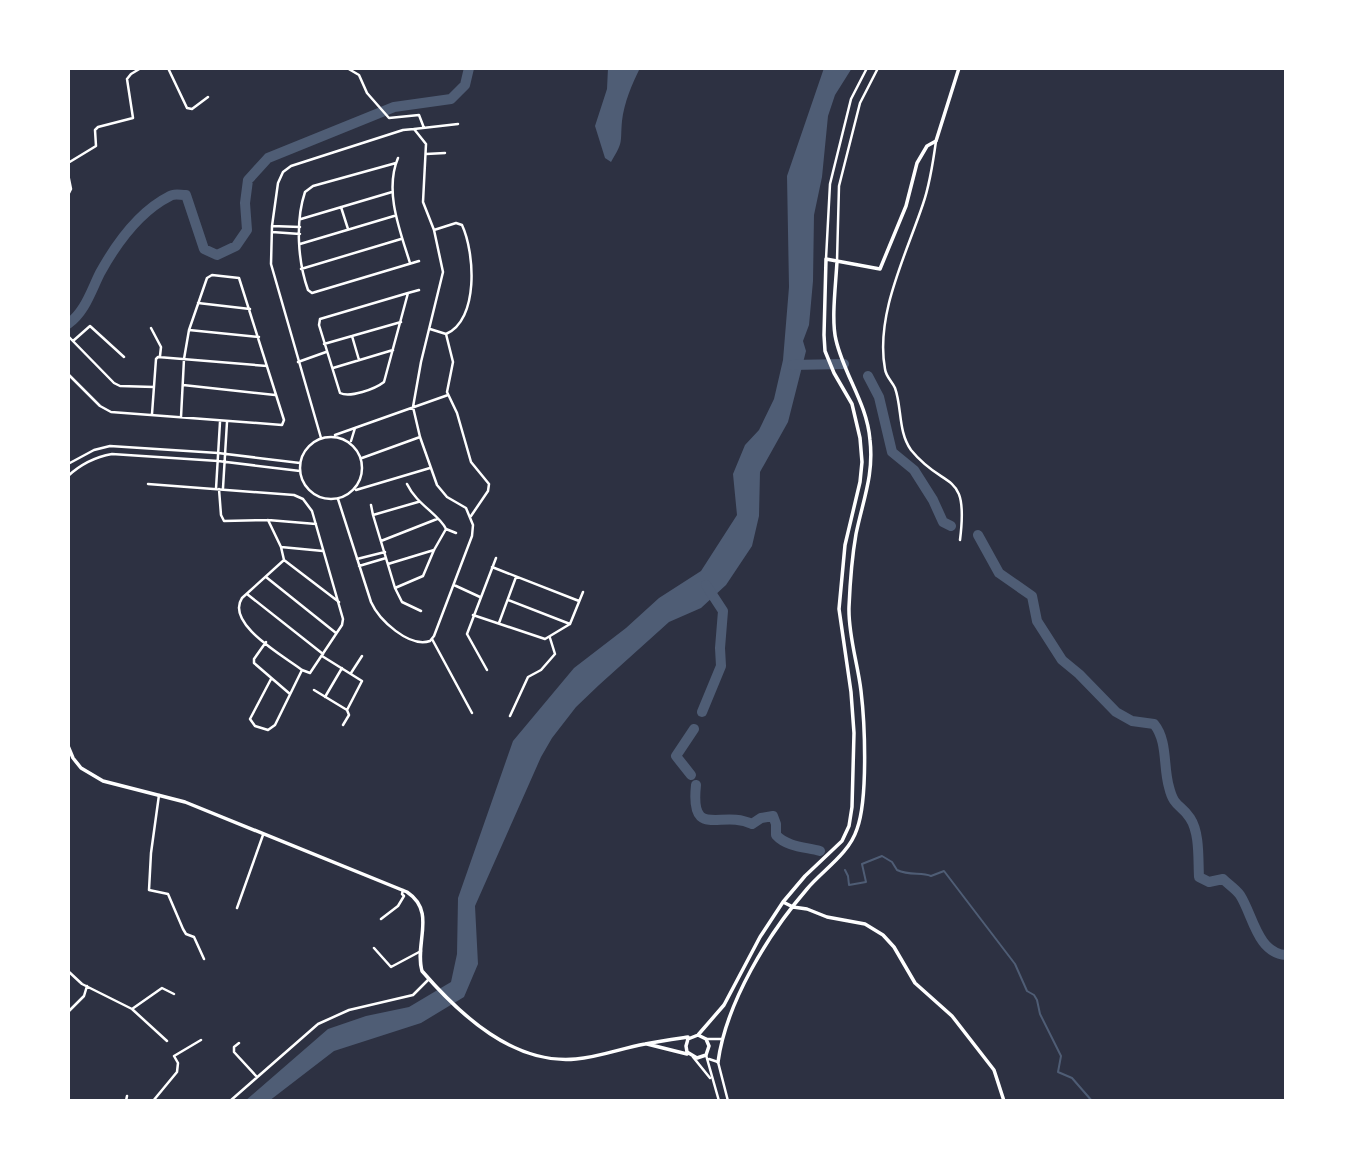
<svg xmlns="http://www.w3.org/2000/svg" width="1354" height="1169" font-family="Karla,sans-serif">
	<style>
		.water { fill: #4f5d75 }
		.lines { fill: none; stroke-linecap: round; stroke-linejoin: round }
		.stream { stroke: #4f5d75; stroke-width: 2 }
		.river { stroke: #4f5d75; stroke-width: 10 }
		.minor { stroke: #fff; stroke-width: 2.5 }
		.tertiary { stroke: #fff; stroke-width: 3.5 }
	</style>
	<rect width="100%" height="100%" fill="#2d3142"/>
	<path class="water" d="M 608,68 L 640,68 C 632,84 624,103 622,121 C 620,143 624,141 611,162 L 605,158 L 595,126 L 607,89 Z
		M 824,68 L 852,68 L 835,95 L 828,116 L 822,177 L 814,215 L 813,281 L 809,325 L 803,341 L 806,351 L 788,422 L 760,472 L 759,516 L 752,546 L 726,585 L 701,608 L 669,622 L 599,685 L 576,707 L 552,738 L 541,757 L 475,906 L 478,964 L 464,997 L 421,1023 L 334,1051 L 269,1101 L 245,1101 L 328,1029 L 366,1016 L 409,1007 L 451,982 L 457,954 L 458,898 L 513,741 L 574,668 L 626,628 L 659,598 L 701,571 L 737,515 L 733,474 L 745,445 L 759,430 L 774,399 L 783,360 L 789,287 L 787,176 Z"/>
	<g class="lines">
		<path class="stream" d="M 845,870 L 848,876 L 849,885 L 866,882 L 862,864 L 882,856 L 892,862 L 897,870 C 910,876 921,872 931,876 L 944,871 L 1015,964 L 1027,991 L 1034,995 L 1037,1000 L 1040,1014 L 1061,1056 L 1058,1072 L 1072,1078 L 1092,1101"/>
		<path class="river" d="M 68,324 C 85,312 91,291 100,273 C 116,244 140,211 170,196 C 174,193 180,195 186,195 L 204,249 L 217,255 L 236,246 L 247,230 L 245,203 L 248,180 L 268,158 L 394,107 L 451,99 L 465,85 L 469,68
			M 792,365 L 844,364
			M 868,376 L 879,397 L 892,452 L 914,470 L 933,500 L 943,522 L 951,526
			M 978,535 L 999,573 L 1032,596 L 1037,621 L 1062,660 L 1079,674 L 1116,712 L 1132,721 L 1154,724 C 1168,741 1163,767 1169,787 C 1174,808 1181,804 1190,818 C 1200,833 1198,859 1199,877 L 1209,882 L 1223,879 C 1228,884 1236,889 1240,895 C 1253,915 1257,953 1286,955
			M 702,712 L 721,666 L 720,648 L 723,611 L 706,585
			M 691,775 L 676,756 L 694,729
			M 696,785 C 690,841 721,809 752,824 L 761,818 L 773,816 L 776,824 L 776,835 C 787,847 805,847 820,851"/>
		<path class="minor" d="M 168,68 L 187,108 L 192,109 L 208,97
			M 347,68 L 359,75 L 367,93 L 389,118 L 419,115 L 424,128
			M 414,129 L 458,124
			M 936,141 C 933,163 930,184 923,204 C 906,255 875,315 885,369 C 886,377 892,381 895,388 C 902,407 898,432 911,450 C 945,492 969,468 960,540
			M 426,154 L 445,153
			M 398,158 C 384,191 400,231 410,263
			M 68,163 L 96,146 L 95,130 L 98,127 L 133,118 L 127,79 L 131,74 L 141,68
			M 396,163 L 313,186 L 305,192 C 295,222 298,262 308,290 L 312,293 L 419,261
			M 68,174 L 71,189 L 68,195
			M 341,207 L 348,229
			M 301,219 L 392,192
			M 272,226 L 300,227
			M 272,232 L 300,234
			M 300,244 L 394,216
			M 826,259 L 830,184 L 851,99 L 867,68
			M 837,261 L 839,186 L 860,103 L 878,68
			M 301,269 L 401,239
			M 408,293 L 320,319 L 319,325 L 340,393 C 350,398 375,389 384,382 L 408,293 L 419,290
			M 198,303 L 250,309
			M 151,328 L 161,347 L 160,356
			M 430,329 L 446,334 C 479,320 475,253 462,225 L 456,223 L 434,230
			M 189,330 L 259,337
			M 446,334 L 453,362 L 447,392 L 457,413 L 471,462 L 489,484 L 488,491 L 471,516
			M 68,336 L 114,383 L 120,386 L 154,387
			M 352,336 L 359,360
			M 73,341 L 90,326 L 124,357
			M 324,344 L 401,322
			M 298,362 L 326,352
			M 333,368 L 393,350
			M 68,374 L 100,406 L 111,412 L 282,425 L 284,420 L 239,278 L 212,275 L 207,278 L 189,330 L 184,359 L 181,417
			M 183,385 L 275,395
			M 152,414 L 156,359 L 158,357 L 267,366
			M 335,435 L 448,395
			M300 468a31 31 0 1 1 62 0a31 31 0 1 1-62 0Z
			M 321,438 L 271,264 L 272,226 L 278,183 L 283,172 L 291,166 L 403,130 L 414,129 L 426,144 L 423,202 L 434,230 L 443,272 L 421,362 L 413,407 L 420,437 L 437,485 L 447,497 L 466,508 L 473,525 L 472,536 L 434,636 L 430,641 C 409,648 379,620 371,602 L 338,499
			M 351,441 L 355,428
			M 362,458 L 420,437
			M 68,464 L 94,450 L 110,446 L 218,453 L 300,463
			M 68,476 C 81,464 95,457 112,454 L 218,461 L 300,471
			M 148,484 L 294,495 L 303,499 L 312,511 L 343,619 L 342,625 L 310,673 L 302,670 C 284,656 225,624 242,598 L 284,560 L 281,547 L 268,520
			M 407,484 C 417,505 439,514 446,529 L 434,550 L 423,576 L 395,588 L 373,515 L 418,502
			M 223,488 L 227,422
			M 216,489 L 220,422
			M 219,489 L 221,515 L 224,521 L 268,520 L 316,524
			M 356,490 L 430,468
			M 371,505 L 373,515
			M 446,529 L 456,533
			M 381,541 L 437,519
			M 281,547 L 323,551
			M 357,559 L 385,552
			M 284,560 L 339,602
			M 388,564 L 434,550
			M 359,566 L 386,558
			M 492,567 L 579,601
			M 266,577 L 336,633
			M 454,585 L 480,597
			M 395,588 L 402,602 L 421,611
			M 247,594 L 323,654
			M 508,600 L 570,624
			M 473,615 L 545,639 L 570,624 L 583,592
			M 499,623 L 516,577
			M 432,639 L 472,713
			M 266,642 L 254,659 L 254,663 L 290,694
			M 322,656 L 362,681 L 347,710 L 349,715 L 343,725
			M 487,670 L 467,634 L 496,558
			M 351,673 L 362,656
			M 271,679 L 250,719 L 255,726 L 268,730 L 275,725 L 302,670
			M 314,690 L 347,710
			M 325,697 L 342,668
			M 510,716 L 528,677 L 541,670 L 555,654 L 550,638
			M 159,795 L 151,853 L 149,890 L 168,894 L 183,929 L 186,934 L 194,937 L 204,959
			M 237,908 L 263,835
			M 381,919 L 398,906 L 404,896 L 402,894 L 403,890
			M 374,948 L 391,967 L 421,951
			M 68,971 L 82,984 L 132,1009 L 162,988 L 174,994
			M 132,1009 L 167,1041
			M 68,1012 L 84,996 L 87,986
			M 706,1039 L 721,1039
			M 239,1043 L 234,1047 L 234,1052 L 257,1077
			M 706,1055 L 719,1101
			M 693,1057 L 710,1078
			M 709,1059 L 718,1062 L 728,1101
			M 126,1101 L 127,1096
			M 153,1101 L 177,1072 L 178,1063 L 174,1056 L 201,1040
			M 230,1101 L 318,1024 L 349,1010 L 413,995 L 429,979"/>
		<path class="tertiary" d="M 68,746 L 73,758 L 81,768 L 103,781 L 185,802 L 407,892 C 437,912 414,943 422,971 C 460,1015 514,1065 576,1059 C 600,1057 622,1048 645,1044 C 659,1041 674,1039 688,1037
			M 783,902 L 793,907 L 807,909 L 827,917 L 865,924 L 883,935 L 894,947 L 915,983 L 952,1016 L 994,1070 L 1004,1101
			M 698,1035 L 706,1039 L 709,1046 L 706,1055 L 697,1058 L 687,1052 L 686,1046 L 688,1039 L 698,1035 L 724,1005 L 760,937 L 783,902 L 805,876 L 842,841 L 849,826 L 852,807 L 854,733 L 851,692 L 839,609 L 845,545 L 860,482 L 862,462 L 860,438 L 852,404 L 834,373 L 825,351 L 824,335 L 826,259 L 880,269 L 906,206 L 917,163 L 927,146 L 936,141 L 959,68
			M 647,1044 L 687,1054
			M 718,1062 C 726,1003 768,934 807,889 C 823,870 849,854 857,829 C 868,799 865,724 861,691 C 858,664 848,635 849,607 C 850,583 852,557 856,534 C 863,500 874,475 870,440 C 867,403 844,375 836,340 C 831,320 836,283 837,261"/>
	</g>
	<rect width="1354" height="1169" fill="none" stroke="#ffffff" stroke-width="140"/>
</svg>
